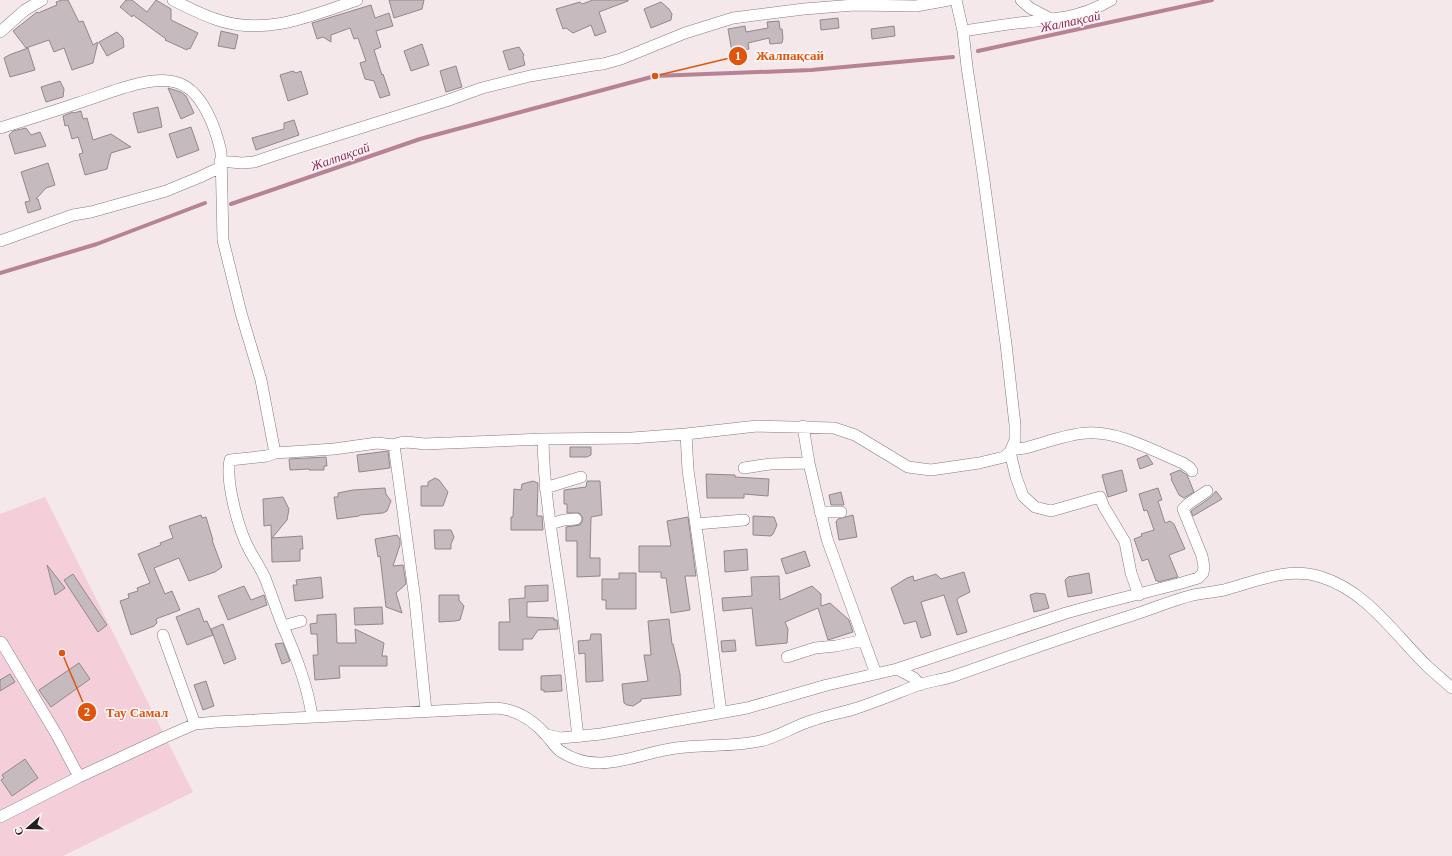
<svg xmlns="http://www.w3.org/2000/svg" width="1452" height="856" font-family="Georgia,serif">
	<style>
		.green { fill: #f4cfda }
		.lines { fill: none; stroke-linecap: round; stroke-linejoin: round }
		.stream { stroke: #b78394; stroke-width: 4 }
		.building { fill: #c5babd; stroke: #92888b }
		.minor-casing { stroke: #857b7e; stroke-width: 12 }
		.minor { stroke: #fff; stroke-width: 11 }
		.labels { text-anchor: middle; stroke-width: 3; stroke-linejoin: round; paint-order: stroke }
		.water-label { font-size: 13px; font-style: italic; fill: #8c2651; stroke: #fef6f8 }
		.leader { fill: none; stroke: #de560d; stroke-width: 1.5 }
		.callout-dot { fill: #de560d; stroke: #fef6f8; stroke-width: 1.5 }
		.mark-label { font-size: 12px; text-anchor: middle; font-weight: bold; fill: #fff }
		.callout-label { font-size: 13px; text-anchor: middle; font-weight: bold; fill: #de560d; stroke: #fef6f8; stroke-width: 3; stroke-linejoin: round; paint-order: stroke }
	</style>
	<rect width="100%" height="100%" fill="#f4e8eb"/>
	<path class="green" d="M 45,497 L 193,792 L 63,856 L 0,856 L 0,514 Z"/>
	<g class="lines">
		<path class="stream" d="M 978,51 L 1212,0
			M 231,204 L 420,139 L 655,76 L 811,70 L 953,57
			M 0,273 L 97,244 L 205,203"/>
	</g>
	<path class="building" d="M 62,0 L 68,0 L 79,22 L 83,21 L 93,45 L 98,42 L 93,63 L 72,70 L 64,48 L 54,52 L 49,40 L 26,48 L 13,31 L 37,12 L 38,13 L 57,5 L 56,2 Z
		M 126,0 L 132,0 L 147,12 L 156,0 L 171,9 L 171,20 L 198,33 L 190,49 L 188,48 L 187,50 L 165,40 L 166,39 L 133,15 L 132,17 L 120,7 Z
		M 389,0 L 424,0 L 422,9 L 394,18 Z
		M 593,0 L 628,0 L 628,1 L 599,12 L 606,32 L 595,36 L 591,25 L 573,33 L 566,28 L 563,29 L 556,9 L 580,2 L 582,4 Z
		M 661,2 L 669,9 L 672,14 L 671,20 L 651,28 L 644,9 Z
		M 371,5 L 375,18 L 389,13 L 393,26 L 376,31 L 381,47 L 374,50 L 382,75 L 383,74 L 390,95 L 380,98 L 374,81 L 365,79 L 360,63 L 366,61 L 358,38 L 354,39 L 350,28 L 331,35 L 331,42 L 323,37 L 317,39 L 312,23 Z
		M 838,18 L 839,28 L 821,30 L 820,20 Z
		M 779,21 L 780,29 L 782,29 L 783,38 L 782,43 L 770,44 L 769,38 L 748,43 L 749,49 L 732,52 L 728,29 L 745,26 L 746,32 L 768,28 L 767,22 Z
		M 894,26 L 895,36 L 872,39 L 871,29 Z
		M 221,31 L 238,35 L 235,49 L 218,46 Z
		M 117,32 L 123,38 L 124,47 L 107,56 L 99,42 Z
		M 422,44 L 429,65 L 411,71 L 404,51 Z
		M 519,47 L 524,55 L 523,57 L 525,65 L 509,70 L 503,51 Z
		M 28,48 L 35,70 L 10,77 L 4,58 L 9,55 Z
		M 456,66 L 462,87 L 446,92 L 440,71 Z
		M 293,71 L 296,73 L 301,71 L 308,94 L 288,101 L 280,75 Z
		M 60,81 L 64,89 L 63,97 L 46,102 L 41,87 Z
		M 168,88 L 181,92 L 186,96 L 194,113 L 181,119 Z
		M 158,107 L 162,127 L 138,133 L 133,113 Z
		M 81,111 L 83,119 L 87,118 L 93,140 L 111,134 L 131,147 L 111,153 L 107,169 L 85,175 L 79,154 L 83,153 L 78,137 L 72,139 L 68,125 L 65,126 L 63,116 L 73,112 L 74,113 Z
		M 294,120 L 299,135 L 256,150 L 252,138 L 284,129 L 284,123 Z
		M 191,127 L 199,150 L 177,158 L 169,134 Z
		M 26,128 L 31,135 L 40,132 L 46,146 L 15,154 L 9,135 L 13,131 Z
		M 48,163 L 55,185 L 46,188 L 36,199 L 38,199 L 41,209 L 28,213 L 25,202 L 30,201 L 21,172 Z
		M 570,447 L 591,447 L 591,455 L 587,457 L 570,457 Z
		M 388,451 L 390,468 L 359,472 L 357,455 Z
		M 1147,455 L 1153,464 L 1140,469 L 1137,459 Z
		M 326,457 L 327,466 L 324,466 L 324,470 L 309,470 L 309,469 L 290,470 L 289,459 Z
		M 1122,470 L 1127,491 L 1108,497 L 1102,475 Z
		M 1180,470 L 1187,475 L 1194,492 L 1184,498 L 1179,495 L 1171,479 L 1172,478 L 1170,474 Z
		M 706,474 L 735,475 L 735,477 L 769,479 L 768,496 L 744,494 L 744,498 L 707,498 Z
		M 435,478 L 439,480 L 448,492 L 443,506 L 421,506 L 421,486 L 428,486 L 428,482 Z
		M 533,481 L 538,483 L 537,516 L 542,516 L 543,530 L 511,530 L 511,517 L 513,517 L 514,489 L 521,490 L 522,484 Z
		M 587,481 L 600,481 L 602,515 L 591,517 L 590,558 L 600,558 L 600,576 L 577,577 L 577,541 L 566,541 L 566,527 L 580,525 L 583,519 L 581,515 L 579,513 L 567,513 L 567,504 L 564,504 L 564,490 L 586,487 Z
		M 385,488 L 386,494 L 391,501 L 387,511 L 383,513 L 360,515 L 359,516 L 337,519 L 334,497 L 338,497 L 338,493 L 353,490 Z
		M 1158,488 L 1162,500 L 1158,501 L 1165,523 L 1170,521 L 1174,524 L 1185,549 L 1169,555 L 1178,577 L 1158,582 L 1157,580 L 1156,581 L 1148,559 L 1142,561 L 1134,539 L 1142,536 L 1141,534 L 1154,530 L 1147,510 L 1144,511 L 1139,494 Z
		M 1216,491 L 1222,499 L 1193,516 L 1191,511 L 1211,497 Z
		M 841,492 L 844,505 L 831,505 L 829,495 Z
		M 283,497 L 289,509 L 287,520 L 272,538 L 302,536 L 303,549 L 300,549 L 300,561 L 272,562 L 271,525 L 264,526 L 263,499 Z
		M 201,515 L 202,518 L 206,517 L 213,540 L 212,540 L 222,567 L 215,572 L 189,581 L 179,558 L 154,568 L 165,594 L 172,591 L 180,610 L 156,619 L 157,623 L 154,626 L 131,635 L 120,601 L 129,598 L 128,594 L 138,591 L 137,588 L 150,583 L 138,554 L 161,545 L 160,543 L 173,538 L 169,526 Z
		M 853,515 L 857,537 L 839,540 L 836,522 L 838,519 Z
		M 753,516 L 774,517 L 777,525 L 773,534 L 771,536 L 753,535 Z
		M 688,517 L 696,576 L 685,576 L 690,610 L 671,613 L 666,578 L 661,578 L 661,572 L 639,572 L 639,546 L 671,546 L 667,521 Z
		M 434,530 L 451,530 L 454,537 L 451,544 L 451,549 L 435,549 Z
		M 397,535 L 400,539 L 400,545 L 393,566 L 403,565 L 406,584 L 396,593 L 402,613 L 386,607 L 380,556 L 378,557 L 375,539 Z
		M 747,549 L 748,570 L 725,572 L 724,551 Z
		M 805,551 L 810,566 L 786,574 L 781,559 Z
		M 47,565 L 65,588 L 55,595 Z
		M 964,572 L 970,592 L 958,598 L 957,600 L 967,632 L 957,635 L 944,595 L 921,602 L 931,635 L 921,638 L 916,621 L 904,624 L 891,588 L 907,578 L 913,576 L 914,581 L 936,574 L 941,579 Z
		M 619,573 L 636,573 L 636,609 L 606,609 L 606,600 L 602,600 L 602,579 L 619,579 Z
		M 1089,573 L 1092,593 L 1068,597 L 1065,580 L 1068,577 Z
		M 73,574 L 107,625 L 98,632 L 64,580 Z
		M 779,576 L 780,600 L 812,586 L 821,594 L 821,606 L 830,603 L 849,620 L 853,632 L 828,640 L 818,608 L 785,622 L 788,629 L 787,643 L 756,646 L 752,608 L 723,611 L 722,598 L 752,596 L 751,577 Z
		M 321,577 L 323,598 L 295,601 L 293,585 L 297,585 L 296,580 Z
		M 548,585 L 548,601 L 527,602 L 527,617 L 554,618 L 554,620 L 557,620 L 558,629 L 538,630 L 532,639 L 523,639 L 523,650 L 499,650 L 499,622 L 510,622 L 509,599 L 525,598 L 525,586 Z
		M 244,586 L 251,600 L 264,595 L 267,605 L 228,620 L 218,596 Z
		M 1036,593 L 1045,594 L 1049,608 L 1034,612 L 1030,595 Z
		M 439,595 L 459,595 L 459,600 L 464,606 L 460,620 L 455,621 L 439,622 Z
		M 382,607 L 383,624 L 355,625 L 354,608 Z
		M 199,608 L 204,622 L 207,621 L 213,635 L 187,645 L 176,617 Z
		M 336,614 L 337,643 L 356,643 L 355,629 L 384,643 L 382,656 L 387,656 L 387,666 L 339,666 L 340,678 L 315,680 L 313,655 L 318,655 L 317,634 L 311,634 L 310,624 L 317,623 L 317,615 Z
		M 669,619 L 672,644 L 673,644 L 680,674 L 681,695 L 641,699 L 641,701 L 633,706 L 627,705 L 624,703 L 622,684 L 648,681 L 644,655 L 651,655 L 648,621 Z
		M 223,624 L 236,659 L 224,664 L 211,629 Z
		M 591,634 L 601,634 L 603,681 L 586,682 L 585,653 L 579,654 L 578,641 L 590,640 Z
		M 735,640 L 736,651 L 722,652 L 721,641 Z
		M 283,643 L 290,661 L 282,664 L 275,644 Z
		M 79,663 L 90,679 L 51,707 L 39,690 Z
		M 10,674 L 15,682 L 0,691 L 0,680 Z
		M 561,675 L 562,691 L 544,692 L 544,690 L 541,690 L 541,676 Z
		M 206,681 L 214,706 L 203,710 L 194,685 Z
		M 25,759 L 38,778 L 12,796 L 1,780 L 4,778 L 2,775 Z"/>
	<g class="lines">
		<g class="minor-casing">
			<path id="minor" d="M 173,0 C 187,7 200,14 215,19 C 264,37 311,16 357,0
				M 1021,0 L 1030,8 L 1051,19
				M 963,31 C 985,28 1006,24 1028,22 C 1061,18 1082,17 1111,0
				M 0,32 L 25,10 L 42,0
				M 0,128 C 26,120 52,112 78,103 C 105,95 148,75 175,82 C 202,88 216,129 221,152 L 223,240 L 241,313 L 261,380 L 275,453
				M 220,161 L 242,163 L 254,162 L 293,149 L 446,101 L 482,88 L 530,76 L 594,65 L 603,64 L 621,59 L 685,33 L 733,18 L 804,9 L 854,5 L 916,6 L 949,0
				M 0,241 L 73,215 L 91,212 L 166,191 L 200,177 L 221,167
				M 803,426 L 809,463 L 827,539 L 876,674
				M 686,434 L 688,470 L 706,596 L 721,713
				M 543,439 C 544,495 554,549 562,604 C 568,648 573,693 578,737
				M 394,445 L 415,600 L 426,711
				M 1013,445 L 1017,449 L 1025,448 C 1045,443 1066,434 1087,433 C 1119,431 1154,451 1183,463 L 1190,468 L 1192,471
				M 1010,452 L 1016,477 L 1023,496 L 1035,507 L 1051,511 L 1100,497 L 1104,507 L 1125,542 L 1131,573 L 1139,595
				M 744,468 L 770,464 L 809,463
				M 545,488 L 581,477
				M 820,512 L 841,512
				M 550,524 L 564,520 L 576,519
				M 696,524 L 744,520
				M 283,626 L 301,621
				M 163,635 L 195,724
				M 0,642 L 2,643 L 58,737 L 79,777
				M 787,657 L 815,648 L 836,646 L 864,640
				M 897,669 L 914,678 L 920,685
				M 312,716 C 307,683 295,654 282,624 C 276,609 271,593 265,578 C 261,569 255,560 250,551 C 239,532 225,481 230,460 L 267,456 L 275,453 L 334,449 L 377,443 L 394,445 C 402,440 415,443 424,444 L 543,439 L 632,438 L 686,434 L 757,426 L 834,428 L 855,435 L 908,467 L 931,470 L 979,463 L 1004,457 L 1010,452 L 1015,440 L 1015,425 L 1006,344 L 983,173 L 967,67 L 963,31 L 956,0
				M 547,735 L 561,738 L 601,734 L 747,708 L 827,685 L 897,669 L 1066,613 L 1095,605 L 1178,584 L 1198,578 L 1203,573 L 1204,567 L 1202,556 L 1183,509 L 1188,504 L 1207,491
				M 0,817 L 79,777 L 165,737 L 195,724 L 216,722 L 497,708 C 517,710 533,720 546,735 C 551,740 554,746 560,751 C 572,759 585,763 599,763 C 625,763 651,751 676,748 C 704,744 733,747 760,741 C 779,737 795,725 814,720 C 827,715 841,713 854,709 C 876,702 897,693 918,685 C 930,681 942,680 954,676 C 1013,655 1073,634 1133,615 C 1152,609 1173,600 1193,595 C 1203,593 1213,592 1224,590 C 1255,582 1288,566 1321,577 C 1367,591 1395,635 1428,667 C 1436,674 1444,681 1452,688"/>
		</g>
		<use href="#minor" class="minor"/>
	</g>
	<g class="labels">
		<g class="water-label">
			<text transform="translate(1070 21) rotate(-12)" y="5">Жалпақсай</text>
			<text transform="translate(340 156) rotate(-19)" y="5">Жалпақсай</text>
		</g>
	</g>
	<path class="leader" d="M655 76L738 56M62 653L87 712"/>
	<g class="callout-dot">
		<circle cx="655" cy="76" r="4"/>
		<circle cx="62" cy="653" r="4"/>
		<circle cx="738" cy="56" r="10"/>
		<circle cx="87" cy="712" r="10"/>
	</g>
	<g class="mark-label">
		<text x="738" y="60">1</text>
		<text x="87" y="716">2</text>
	</g>
	<g class="callout-label">
		<text x="790" y="60">Жалпақсай</text>
		<text x="137" y="717">Тау Самал</text>
	</g>
	<g transform="translate(28 828) rotate(250)" stroke="#fef6f8" stroke-width="3" paint-order="stroke">
	<path d="M0-3L7 15L0 10L-7 15Z" fill="#231f20"/>
	<text y="-6" font-size="11" font-weight="bold" text-anchor="middle" fill="#231f20">С</text>
	</g>
</svg>
